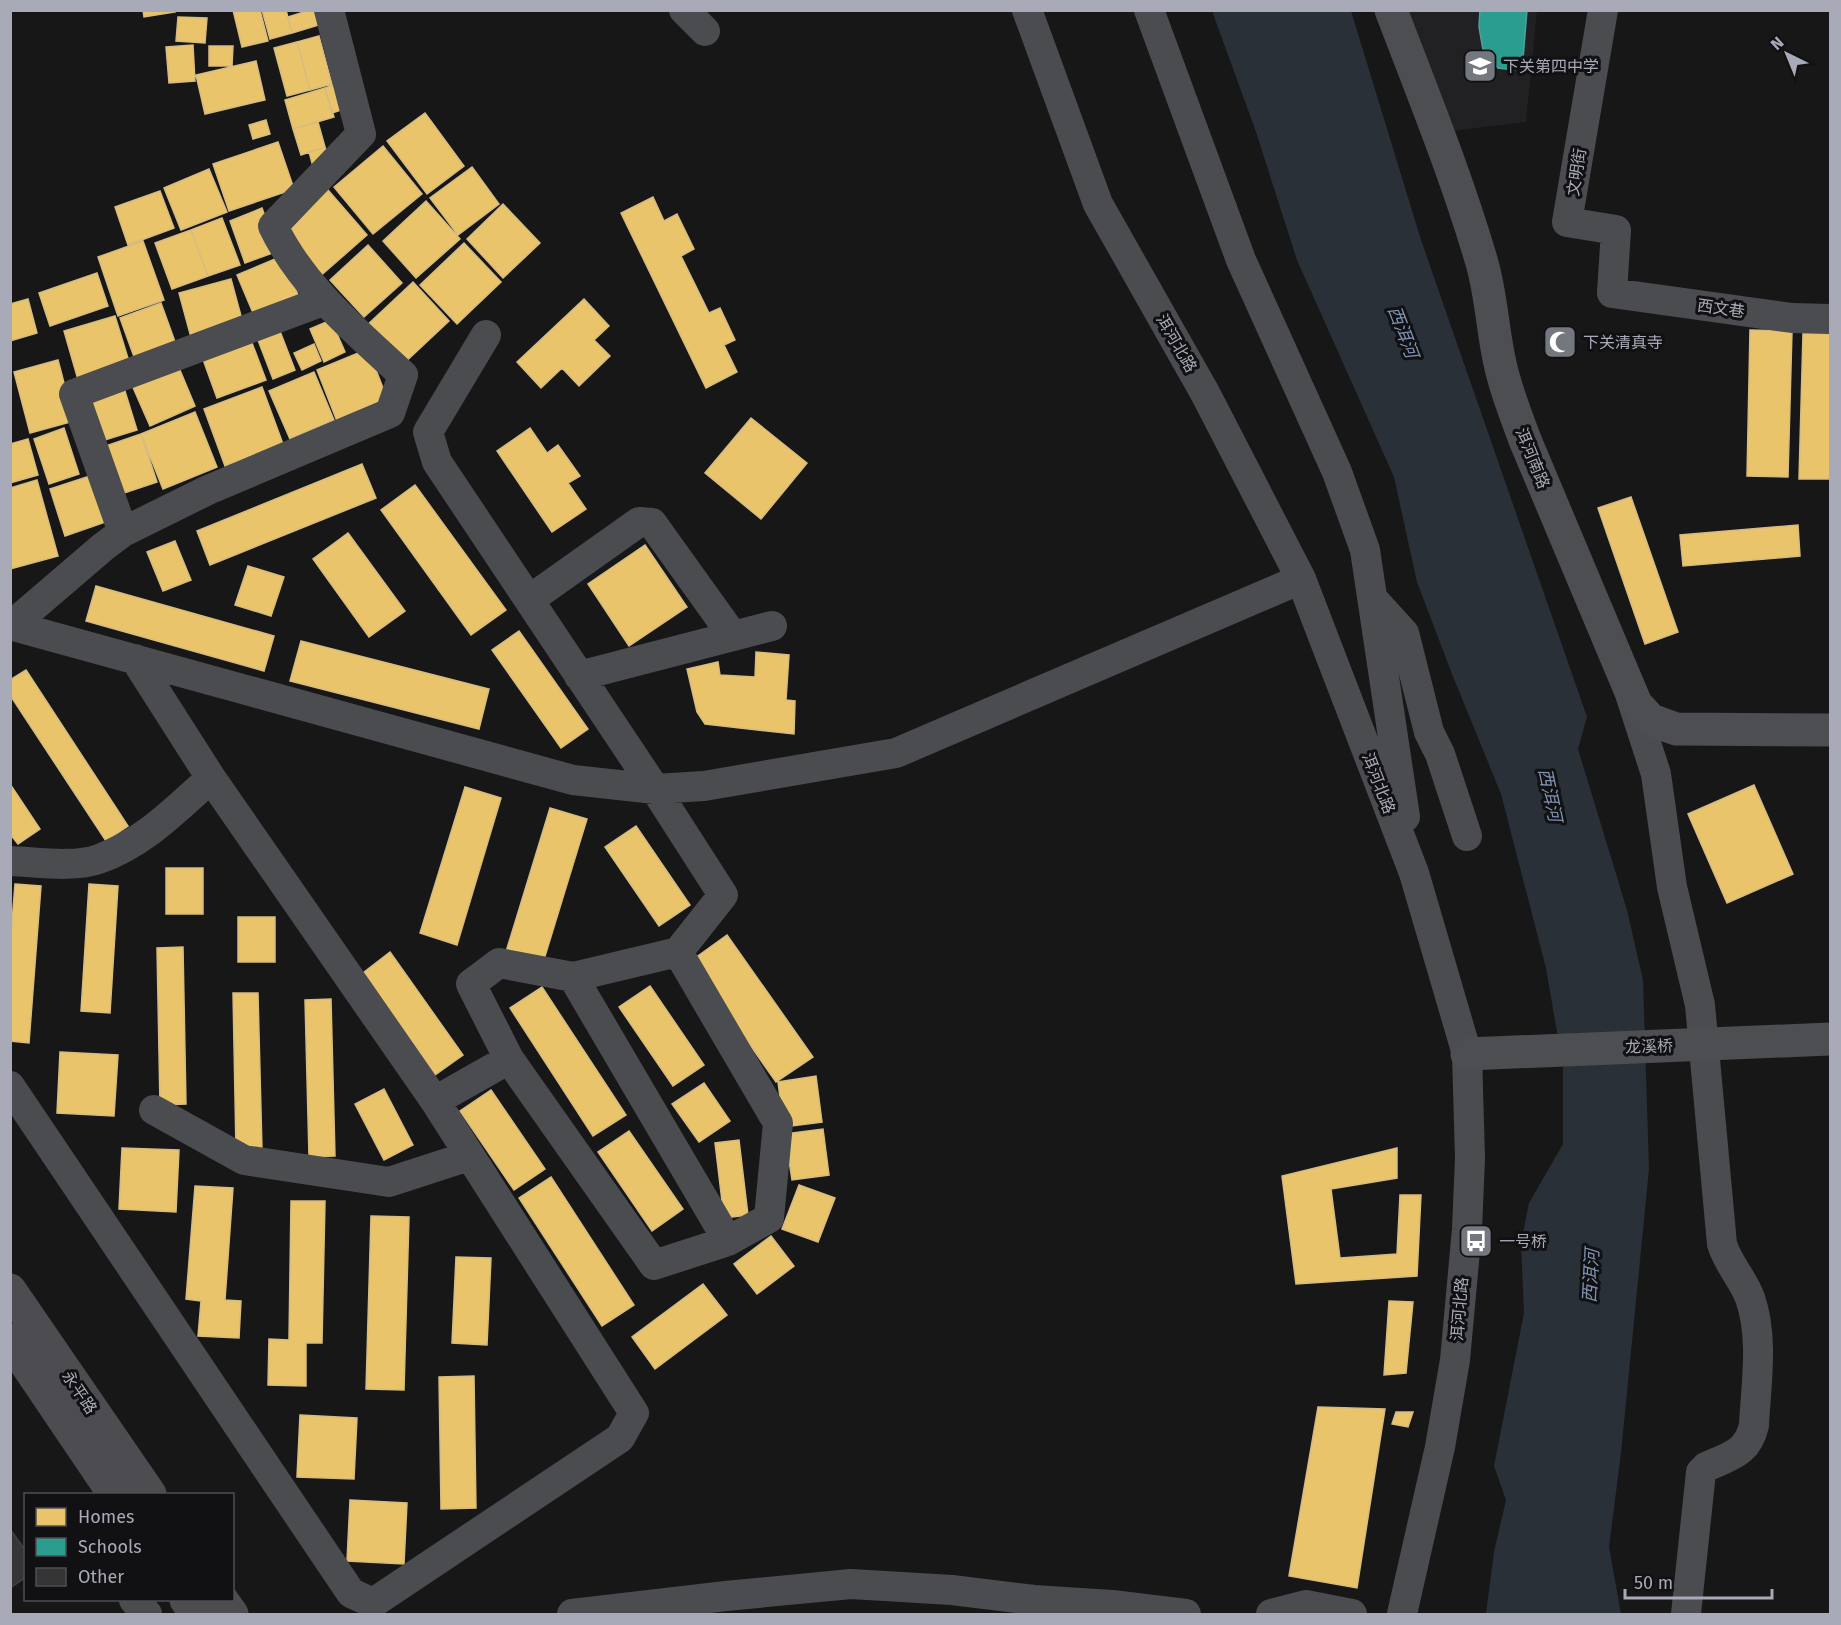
<svg xmlns="http://www.w3.org/2000/svg" width="1841" height="1625" font-family="'Fira Sans','Noto Sans SC',sans-serif">
	<style>
		.built { fill: #212123 }
		.water { fill: #2a3038 }
		.homes { fill: #e9c46a; stroke: #d6bc81; stroke-width: 1.5 }
		.schools { fill: #2a9d8f; stroke: #50a19b; stroke-width: 1.5 }
		.building { fill: #353536; stroke: #404043; stroke-width: 1.5 }
		.lines { fill: none; stroke-linecap: round; stroke-linejoin: round }
		.minor { stroke: #4b4c50; stroke-width: 30 }
		.major { stroke: #4d4e52; stroke-width: 33 }
		.highway { stroke: #4d4d51; stroke-width: 33 }
		.major-bridge { stroke: #4d4e52; stroke-width: 33 }
		.labels { text-anchor: middle; stroke-width: 6; stroke-linejoin: round; paint-order: stroke }
		.poi-label { font-size: 16px; fill: #a8aab7; stroke: #111113; text-anchor: start }
		.street-label { font-size: 16px; fill: #a8aab7; stroke: #111113 }
		.water-label { font-size: 18px; font-style: italic; fill: #8192b1; stroke: #111113 }
	</style>
	<rect width="100%" height="100%" fill="#171717"/>
	<path class="built" d="M 1406,11 L 1537,11 L 1526,122 L 1452,131 Z"/>
	<path class="water" d="M 1212,11 L 1351,11 L 1421,240 L 1587,717 L 1578,749 L 1627,910 L 1643,980 L 1649,1169 L 1621,1453 L 1609,1547 L 1621,1614 L 1486,1614 L 1494,1552 L 1506,1500 L 1494,1466 L 1524,1313 L 1521,1243 L 1529,1203 L 1563,1144 L 1563,1067 L 1546,968 L 1501,794 L 1452,674 L 1417,582 L 1394,477 L 1297,260 L 1255,129 Z"/>
	<path class="homes" d="M 143,10 L 174,10 L 175,12 L 144,17 Z
		M 233,10 L 260,10 L 268,41 L 242,47 Z
		M 262,10 L 286,10 L 292,33 L 270,39 Z
		M 310,10 L 319,10 L 322,24 L 292,33 L 288,17 Z
		M 178,17 L 207,18 L 205,43 L 176,41 Z
		M 319,36 L 332,84 L 310,90 L 297,42 Z
		M 297,42 L 310,90 L 287,96 L 274,48 Z
		M 193,45 L 195,81 L 169,83 L 166,47 Z
		M 209,46 L 233,46 L 232,66 L 209,66 Z
		M 256,61 L 265,100 L 205,114 L 196,75 Z
		M 339,83 L 347,108 L 332,113 L 325,88 Z
		M 325,88 L 334,117 L 293,129 L 285,100 Z
		M 425,113 L 464,166 L 427,194 L 387,141 Z
		M 266,120 L 270,134 L 253,139 L 249,125 Z
		M 318,122 L 325,147 L 301,155 L 293,129 Z
		M 278,142 L 294,189 L 229,211 L 213,164 Z
		M 383,146 L 422,194 L 373,234 L 334,187 Z
		M 325,147 L 331,165 L 314,170 L 309,152 Z
		M 472,167 L 499,204 L 458,235 L 430,198 Z
		M 209,169 L 227,212 L 181,230 L 164,188 Z
		M 328,190 L 367,235 L 318,278 L 279,233 Z
		M 160,191 L 174,228 L 128,245 L 115,207 Z
		M 653,197 L 664,221 L 677,214 L 694,249 L 681,256 L 709,313 L 720,308 L 735,340 L 724,345 L 737,372 L 706,388 L 621,213 Z
		M 426,201 L 460,239 L 416,278 L 383,241 Z
		M 503,204 L 540,243 L 503,278 L 467,239 Z
		M 262,208 L 278,251 L 245,263 L 230,221 Z
		M 222,218 L 240,265 L 208,276 L 191,230 Z
		M 191,230 L 208,276 L 172,289 L 155,243 Z
		M 143,241 L 164,300 L 118,316 L 98,257 Z
		M 464,243 L 501,282 L 457,324 L 420,285 Z
		M 368,245 L 402,283 L 364,317 L 330,280 Z
		M 282,256 L 301,302 L 256,320 L 237,275 Z
		M 97,273 L 108,306 L 50,326 L 39,293 Z
		M 231,279 L 244,327 L 192,341 L 179,293 Z
		M 413,282 L 449,321 L 400,367 L 364,328 Z
		M 28,299 L 37,333 L 10,341 L 10,304 Z
		M 584,299 L 609,326 L 594,340 L 610,356 L 579,386 L 562,368 L 541,388 L 517,362 Z
		M 161,303 L 178,350 L 137,365 L 120,318 Z
		M 115,316 L 131,368 L 79,383 L 64,331 Z
		M 331,320 L 345,352 L 324,362 L 310,329 Z
		M 278,326 L 295,370 L 273,379 L 256,335 Z
		M 1750,330 L 1792,331 L 1788,477 L 1747,476 Z
		M 1803,333 L 1830,334 L 1830,479 L 1799,479 Z
		M 249,335 L 266,380 L 217,398 L 201,354 Z
		M 314,344 L 321,361 L 302,370 L 294,353 Z
		M 368,349 L 388,401 L 337,421 L 317,370 Z
		M 58,360 L 74,421 L 30,433 L 14,372 Z
		M 177,363 L 195,406 L 150,426 L 131,383 Z
		M 314,372 L 334,420 L 290,439 L 269,391 Z
		M 262,387 L 283,444 L 225,466 L 204,409 Z
		M 124,388 L 137,430 L 98,442 L 85,400 Z
		M 195,412 L 217,467 L 163,489 L 141,434 Z
		M 751,418 L 807,463 L 761,519 L 705,473 Z
		M 64,428 L 79,474 L 49,484 L 34,439 Z
		M 530,428 L 547,453 L 558,445 L 580,476 L 568,483 L 586,509 L 552,532 L 497,451 Z
		M 141,434 L 157,482 L 112,497 L 97,449 Z
		M 28,439 L 38,475 L 10,483 L 10,444 Z
		M 362,464 L 376,498 L 210,565 L 197,531 Z
		M 96,474 L 111,520 L 65,536 L 50,489 Z
		M 37,480 L 58,556 L 10,569 L 10,488 Z
		M 415,485 L 506,610 L 471,635 L 381,510 Z
		M 1631,497 L 1678,632 L 1645,644 L 1598,508 Z
		M 1798,525 L 1800,556 L 1683,566 L 1680,535 Z
		M 348,533 L 405,611 L 369,637 L 313,559 Z
		M 175,541 L 191,580 L 163,591 L 147,552 Z
		M 645,545 L 687,607 L 629,646 L 588,584 Z
		M 248,566 L 284,577 L 271,616 L 235,605 Z
		M 96,586 L 274,636 L 264,671 L 86,621 Z
		M 519,631 L 588,729 L 561,748 L 492,650 Z
		M 301,641 L 489,689 L 479,729 L 290,681 Z
		M 756,652 L 789,655 L 786,700 L 795,701 L 794,734 L 705,724 L 697,712 L 687,669 L 718,662 L 720,675 L 755,677 Z
		M 26,670 L 128,826 L 106,841 L 10,695 L 10,680 Z
		M 10,784 L 40,829 L 18,844 L 10,834 Z
		M 1754,785 L 1793,874 L 1727,903 L 1688,814 Z
		M 465,787 L 501,798 L 457,945 L 420,933 Z
		M 550,808 L 587,819 L 542,966 L 505,955 Z
		M 636,826 L 690,905 L 659,926 L 605,847 Z
		M 166,868 L 203,868 L 203,914 L 166,914 Z
		M 15,884 L 41,886 L 29,1043 L 10,1041 L 10,947 Z
		M 89,884 L 118,886 L 110,1013 L 81,1011 Z
		M 238,917 L 275,917 L 275,962 L 238,962 Z
		M 727,935 L 813,1057 L 776,1082 L 691,961 Z
		M 183,947 L 186,1104 L 160,1105 L 157,948 Z
		M 390,952 L 463,1055 L 435,1075 L 363,973 Z
		M 650,986 L 704,1065 L 673,1086 L 619,1007 Z
		M 542,987 L 626,1115 L 593,1136 L 510,1008 Z
		M 233,993 L 258,993 L 262,1150 L 236,1150 Z
		M 331,999 L 335,1156 L 309,1157 L 305,1000 Z
		M 60,1052 L 118,1055 L 114,1116 L 57,1113 Z
		M 816,1076 L 822,1122 L 784,1127 L 778,1082 Z
		M 704,1083 L 730,1121 L 699,1142 L 672,1104 Z
		M 384,1089 L 413,1145 L 384,1160 L 355,1104 Z
		M 491,1090 L 545,1169 L 514,1190 L 460,1111 Z
		M 823,1129 L 829,1175 L 792,1180 L 785,1134 Z
		M 629,1131 L 683,1209 L 652,1231 L 598,1152 Z
		M 739,1140 L 748,1215 L 724,1218 L 715,1143 Z
		M 122,1148 L 179,1150 L 176,1212 L 119,1209 Z
		M 1397,1148 L 1397,1178 L 1331,1189 L 1340,1258 L 1397,1254 L 1400,1195 L 1421,1195 L 1417,1276 L 1296,1284 L 1282,1176 Z
		M 551,1177 L 634,1305 L 602,1326 L 519,1198 Z
		M 799,1185 L 835,1198 L 818,1242 L 782,1229 Z
		M 195,1186 L 233,1188 L 225,1300 L 241,1301 L 239,1338 L 198,1336 L 201,1301 L 186,1299 Z
		M 291,1201 L 325,1201 L 322,1343 L 306,1343 L 306,1386 L 268,1385 L 269,1339 L 289,1340 Z
		M 371,1216 L 409,1217 L 404,1390 L 366,1389 Z
		M 771,1236 L 794,1266 L 757,1294 L 734,1264 Z
		M 456,1257 L 491,1258 L 487,1345 L 452,1343 Z
		M 703,1284 L 727,1315 L 655,1369 L 632,1337 Z
		M 1389,1301 L 1413,1302 L 1406,1373 L 1384,1375 Z
		M 474,1376 L 476,1508 L 441,1509 L 439,1377 Z
		M 1318,1407 L 1385,1409 L 1357,1588 L 1289,1576 Z
		M 1396,1412 L 1413,1412 L 1408,1427 L 1392,1424 Z
		M 300,1415 L 357,1418 L 354,1479 L 297,1477 Z
		M 350,1500 L 407,1503 L 404,1564 L 347,1561 Z"/>
	<path class="schools" d="M 1480,10 L 1527,10 L 1522,71 L 1498,68 L 1483,50 L 1479,27 Z"/>
	<path class="building" d="M 10,1529 L 26,1551 L 26,1577 L 10,1588 Z"/>
	<g class="lines">
		<path class="minor" d="M 684,10 L 705,31
			M 1027,10 L 1098,204 L 1205,393 L 1301,579 L 1414,873 L 1467,1054 L 1470,1158 L 1467,1229 L 1455,1360 L 1440,1447 L 1402,1614
			M 1149,10 L 1241,260 L 1337,472 L 1365,550 L 1405,817
			M 1603,10 L 1567,222 L 1616,230 L 1612,293 L 1792,318 L 1830,319
			M 123,532 L 74,394 L 323,301
			M 1373,599 L 1404,633 L 1429,732 L 1440,754 L 1467,836
			M 529,600 L 639,522 L 652,523 L 733,636
			M 10,625 L 573,780 L 655,789 L 704,786 L 896,753 L 1301,579
			M 12,625 L 103,547 L 123,532 L 208,490 L 390,413 L 403,375 C 355,330 302,287 273,226 L 361,134 L 329,10
			M 579,676 L 772,626
			M 1631,697 L 1656,774 L 1672,887 L 1700,1005 L 1722,1244 C 1728,1264 1743,1279 1750,1298 C 1764,1338 1756,1384 1754,1425 C 1748,1453 1730,1456 1706,1467 L 1701,1472 L 1686,1614
			M 10,861 C 37,862 74,868 99,859 C 144,843 176,809 211,778
			M 573,977 L 728,1241
			M 509,1059 L 654,1265 L 728,1241 L 769,1218 L 778,1123 L 678,952
			M 10,1086 L 351,1593 L 373,1603 L 620,1438 L 634,1413 L 435,1101 L 211,778 L 135,659
			M 435,1101 L 509,1059 L 471,984 L 499,963 L 573,977 L 678,952 L 723,895 L 655,789 L 437,462 L 428,432 L 486,335
			M 154,1110 L 244,1160 L 389,1182 L 469,1156
			M 134,1600 L 147,1614
			M 572,1614 L 726,1596 L 851,1584 L 952,1590 L 1034,1600 L 1112,1605 L 1186,1614
			M 1271,1614 L 1306,1605 L 1352,1614"/>
		<path class="major" d="M 1391,10 C 1423,94 1457,177 1482,263 C 1490,291 1492,320 1497,348 C 1502,380 1514,410 1525,440 L 1636,704 L 1651,720 L 1676,729 L 1830,730"/>
		<path class="highway" d="M 10,1290 L 150,1494
			M 10,1340 L 114,1494
			M 186,1600 L 196,1614
			M 222,1600 L 232,1614"/>
		<path class="major-bridge" d="M 1467,1054 L 1830,1039"/>
	</g>
	<defs>
		<g id="school-square" transform="scale(1.725)"><rect x="-9" y="-9" width="18" height="18" rx="4" fill="#75777f" stroke="#111113"/><path d="M0-5L7-2L0 1L-7-2ZM-4 1L0 2.5L4 1V4Q0 6-4 4Z" fill="#fff"/></g>
		<g id="mosque-square" transform="scale(1.725)"><rect x="-9" y="-9" width="18" height="18" rx="4" fill="#75777f" stroke="#111113"/><path d="M3.5-4.9A6 6 0 1 0 3.5 4.9A5 5 0 1 1 3.5-4.9Z" fill="#fff"/></g>
		<g id="bus-square" transform="scale(1.725)"><rect x="-9" y="-9" width="18" height="18" rx="4" fill="#75777f" stroke="#111113"/><path d="M-5-6H5V4H4V6H2V4H-2V6H-4V4H-5ZM-3.5-4V0h7V-4ZM-3.5 1.2v1.5H-2V1.2ZM2 1.2v1.5H3.5V1.2Z" fill="#fff"/></g>
	</defs>
	<g fill-rule="evenodd">
		<use href="#school-square" x="1480" y="66"/>
		<use href="#mosque-square" x="1560" y="342"/>
		<use href="#bus-square" x="1476" y="1241"/>
	</g>
	<g class="labels">
		<g class="poi-label">
			<text x="1503" y="72">下关第四中学</text>
			<text x="1583" y="348">下关清真寺</text>
			<text x="1499" y="1247">一号桥</text>
		</g>
		<g class="street-label">
			<text transform="translate(1576 172) rotate(-81)" y="6">文明街</text>
			<text transform="translate(1721 308) rotate(8)" y="6">西文巷</text>
			<text transform="translate(1177 343) rotate(60)" y="6">洱河北路</text>
			<text transform="translate(1533 458) rotate(68)" y="6">洱河南路</text>
			<text transform="translate(1379 783) rotate(69)" y="6">洱河北路</text>
			<text transform="translate(1649 1046) rotate(-2)" y="6">龙溪桥</text>
			<text transform="translate(1459 1309) rotate(-85)" y="6">洱河北路</text>
			<text transform="translate(80 1392) rotate(56)" y="6">永平路</text>
		</g>
		<g class="water-label">
			<text transform="translate(1403 332) rotate(69)" y="6">西洱河</text>
			<text transform="translate(1550 795) rotate(78)" y="6">西洱河</text>
			<text transform="translate(1591 1276) rotate(-87)" y="6">西洱河</text>
		</g>
	</g>
	<rect width="1841" height="1625" fill="none" stroke="#a8aab7" stroke-width="24"/>
	<rect x="24" y="1493" width="210" height="108" fill="#111113" stroke="#4d4e55" stroke-width="1.5"/>
	<rect x="36" y="1508" width="30" height="18" fill="#e9c46a" stroke="#4d4e55" stroke-width="1.5"/>
	<text x="78" y="1523" font-size="18" fill="#a8aab7">Homes</text>
	<rect x="36" y="1538" width="30" height="18" fill="#2a9d8f" stroke="#4d4e55" stroke-width="1.5"/>
	<text x="78" y="1553" font-size="18" fill="#a8aab7">Schools</text>
	<rect x="36" y="1568" width="30" height="18" fill="#353536" stroke="#4d4e55" stroke-width="1.5"/>
	<text x="78" y="1583" font-size="18" fill="#a8aab7">Other</text>
	<g transform="translate(1787 54) rotate(317)" stroke="#111113" stroke-width="4.5" paint-order="stroke">
	<path d="M0-4.5L10 22L0 15L-10 22Z" fill="#a8aab7"/>
	<text y="-9" font-size="16" font-weight="bold" text-anchor="middle" fill="#a8aab7">N</text>
	</g>
	<path d="M1625 1589v9h147v-9" fill="none" stroke="#a8aab7" stroke-width="3"/>
	<text x="1634" y="1589" font-size="18" fill="#a8aab7" stroke="#111113" stroke-width="4.5" paint-order="stroke">50 m</text>
</svg>
